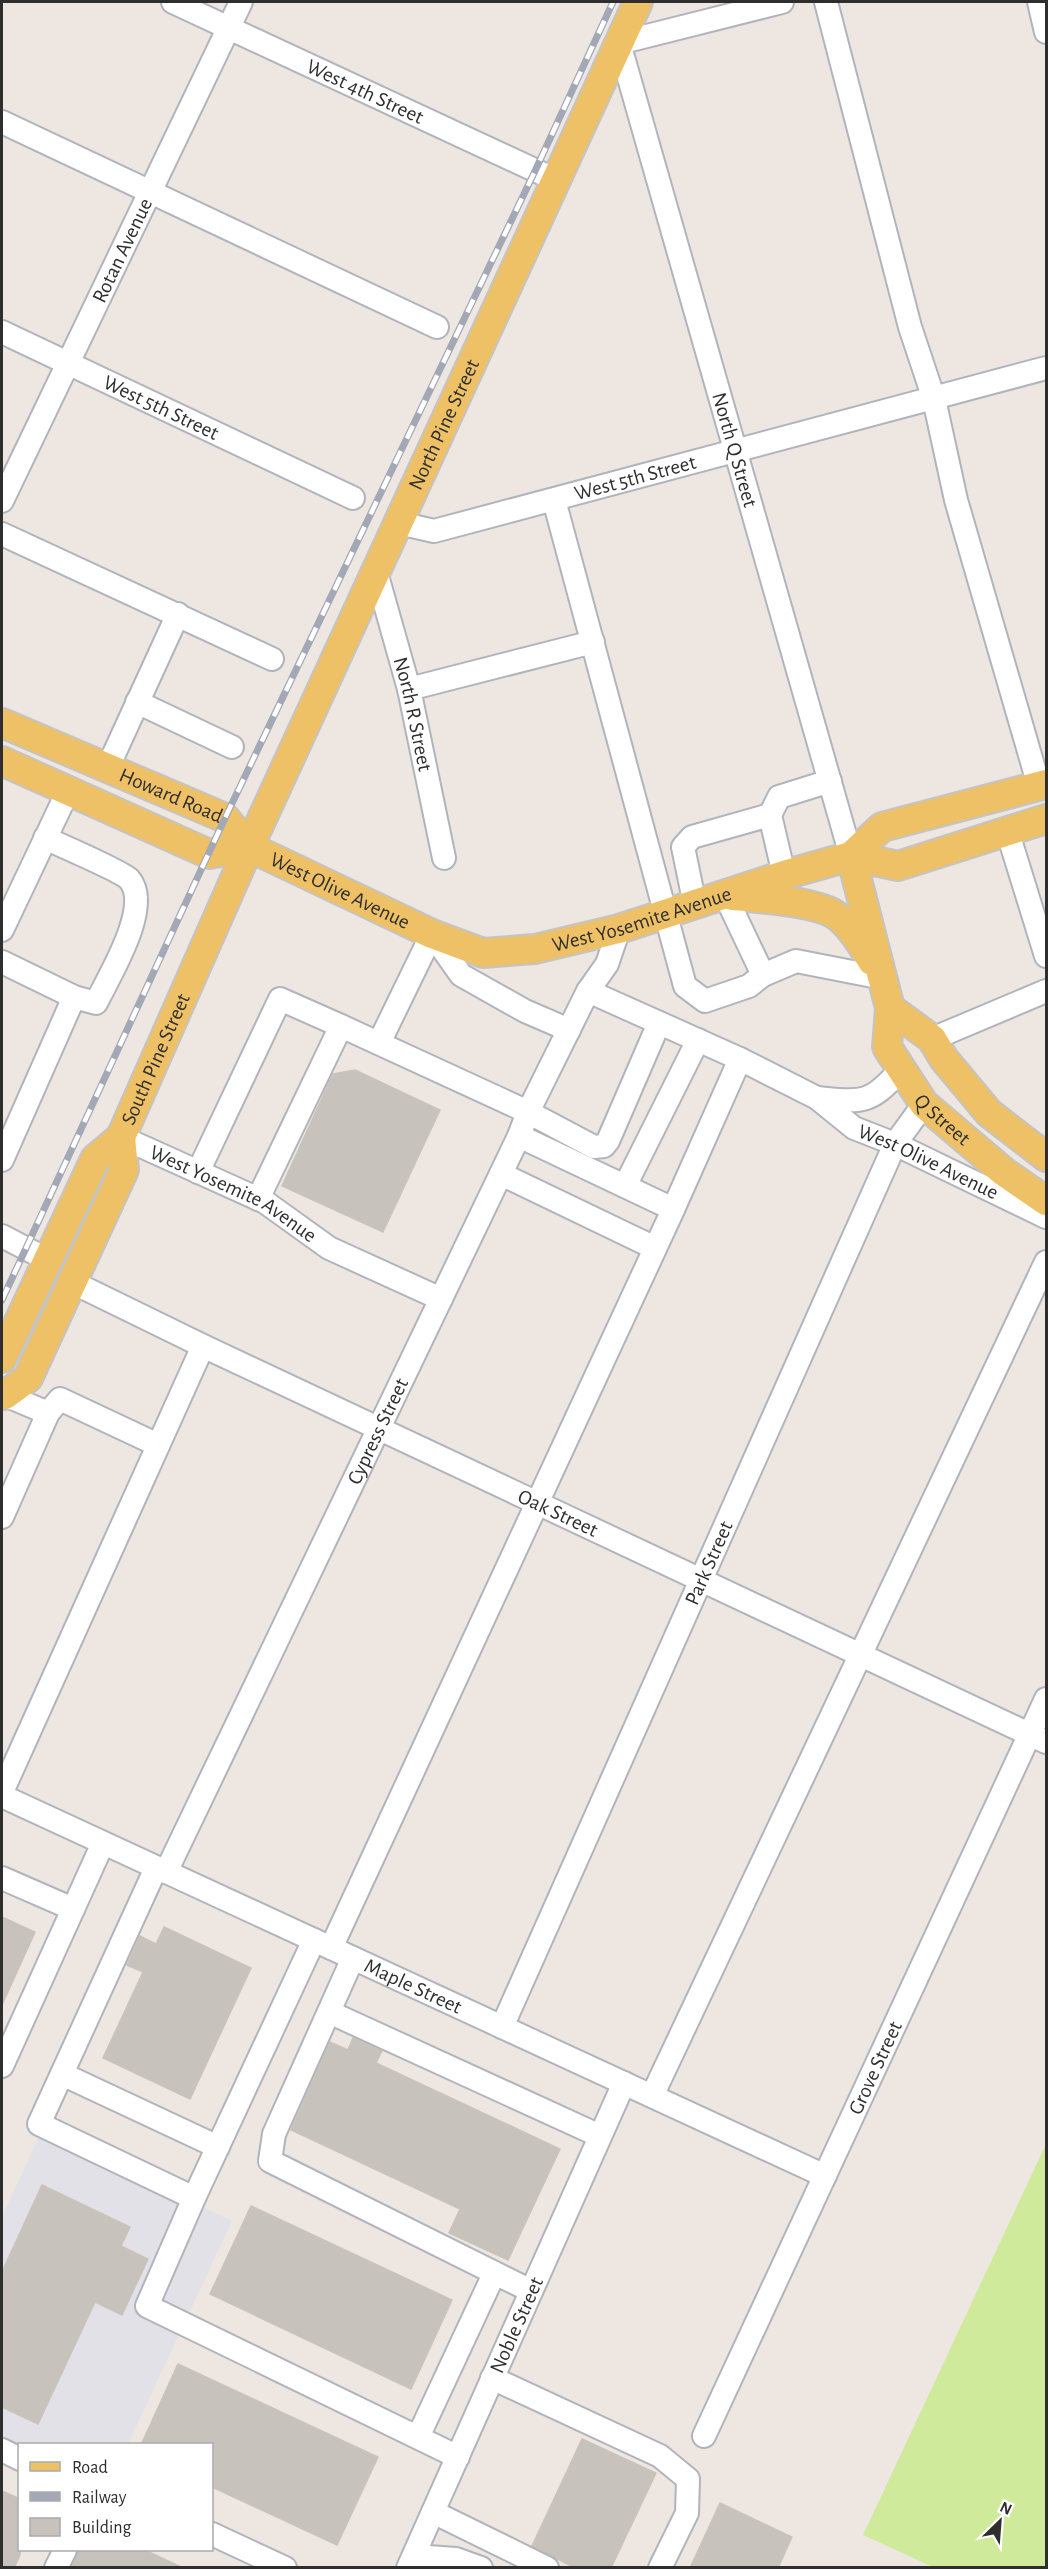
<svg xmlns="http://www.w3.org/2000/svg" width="1048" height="2569" font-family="'Alegreya Sans',sans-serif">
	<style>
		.industrial { fill: #e2e1e7 }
		.pitch { fill: #d0ea9b }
		.building { fill: #c7c2bc; stroke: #cac3ba; stroke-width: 1.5 }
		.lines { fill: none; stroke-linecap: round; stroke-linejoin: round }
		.minor-casing { stroke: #b1b4bd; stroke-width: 26 }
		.major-casing { stroke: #c4c4c4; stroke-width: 32 }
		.minor { stroke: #fff; stroke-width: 22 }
		.major { stroke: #eec166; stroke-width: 28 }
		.rail-casing { stroke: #a3a8b7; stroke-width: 7 }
		.rail { stroke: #fff; stroke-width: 4.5; stroke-dasharray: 14; stroke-linecap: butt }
		.labels { text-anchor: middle; stroke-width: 4.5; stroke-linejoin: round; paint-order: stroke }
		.street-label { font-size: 21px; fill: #2e2e2e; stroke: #fff }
	</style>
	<rect width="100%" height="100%" fill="#eee7e1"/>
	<path class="industrial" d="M 41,2132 L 232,2221 L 128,2444 L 20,2444 L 19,2449 L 2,2440 L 2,2217 Z"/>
	<path class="pitch" d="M 1046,2144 L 1046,2567 L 933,2567 L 863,2535 Z"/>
	<path class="building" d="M 355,1070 L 440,1110 L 383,1232 L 282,1186 L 333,1074 Z
		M 2,1917 L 35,1932 L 2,2005 Z
		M 164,1927 L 251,1968 L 190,2099 L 103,2058 L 143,1972 L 127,1965 L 140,1936 L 156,1944 Z
		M 353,2038 L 382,2051 L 376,2063 L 560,2149 L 508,2260 L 449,2233 L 460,2209 L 291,2130 L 330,2042 L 348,2050 Z
		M 42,2185 L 130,2227 L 121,2246 L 148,2259 L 122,2315 L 95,2302 L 38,2424 L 2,2407 L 2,2272 Z
		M 251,2206 L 452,2300 L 411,2389 L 210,2294 Z
		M 178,2364 L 378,2457 L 337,2545 L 212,2487 L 212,2445 L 141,2445 Z
		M 582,2439 L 656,2473 L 611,2568 L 575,2568 L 532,2546 Z
		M 2,2491 L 20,2499 L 20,2555 L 14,2568 L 2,2568 Z
		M 720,2503 L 792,2537 L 778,2568 L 690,2568 Z
		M 78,2550 L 145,2550 L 183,2568 L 71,2568 Z"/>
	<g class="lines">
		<g class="minor-casing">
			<g id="minor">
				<path id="s1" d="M 173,2 L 556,180"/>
				<path id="s2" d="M 782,2 L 619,43 L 851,856"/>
				<path d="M 826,2 L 910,327 L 934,399 L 956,500 L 1039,786"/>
				<path d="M 1039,2 L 1046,32"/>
				<path d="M 2,122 L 437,327"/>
				<path id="s3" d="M 2,332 L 353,498"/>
				<path d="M 554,500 L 685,986 L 705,1001 L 749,986 L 763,975 L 796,961 L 883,978"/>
				<path id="s4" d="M 2,501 L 241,2"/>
				<path id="s5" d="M 399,523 L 434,531 L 1046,368"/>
				<path d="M 2,534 L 272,659"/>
				<path id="s6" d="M 376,572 L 409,689 L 444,858"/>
				<path d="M 409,689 L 593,642"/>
				<path d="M 137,702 L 232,747"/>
				<path d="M 108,767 L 178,614"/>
				<path d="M 1007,830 L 1046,956"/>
				<path d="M 45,838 C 60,845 121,871 129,879 C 153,906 109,976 96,1003 L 74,997"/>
				<path d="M 784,875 L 770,815 L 779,797 L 830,781"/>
				<path d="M 725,895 L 763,975"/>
				<path d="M 695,905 L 683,847 L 692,837 L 770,815"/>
				<path d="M 2,930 L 67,793"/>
				<path d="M 2,962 L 74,997 L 2,1160"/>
				<path id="s7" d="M 588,991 L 740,1059 L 817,1098 L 854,1128 L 895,1144 L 1046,1217"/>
				<path d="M 932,1039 L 1046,991"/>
				<path d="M 379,1043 L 432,934 L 461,975 L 525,1011 L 569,1030"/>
				<path d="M 817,1098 C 862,1102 870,1105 900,1070"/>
				<path d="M 519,1136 L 673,1209"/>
				<path id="s8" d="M 121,1137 L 265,1202 L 329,1248 L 441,1299"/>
				<path d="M 198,1172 L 280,999 L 341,1026"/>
				<path d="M 501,1174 L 655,1248"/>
				<path d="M 625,1186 L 698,1040"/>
				<path d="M 258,1199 L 341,1026 L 528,1112 L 594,1147 L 604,1146 L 608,1141 L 659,1023"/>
				<path d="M 2,1236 L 48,1260"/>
				<path id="s9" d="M 72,1282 L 203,1346 L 1046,1742"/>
				<path d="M 5,1395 L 48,1413 L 60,1399 L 158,1445"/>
				<path d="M 2,1517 L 48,1413"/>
				<path d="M 2,1792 L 203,1346"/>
				<path id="s10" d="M 2,1796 L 825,2176"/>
				<path d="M 156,1868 L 39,2124 L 194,2198 L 314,1940"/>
				<path id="s11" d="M 166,1872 L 519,1136 L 528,1112 L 588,991 L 607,964 L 619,929"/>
				<path d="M 2,1878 L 73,1909"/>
				<path d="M 331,1948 L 672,1212 L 740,1059"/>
				<path d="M 353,1958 L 274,2134 L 270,2161 L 531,2291"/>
				<path d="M 329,2012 L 600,2136"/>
				<path id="s12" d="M 502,2027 L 895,1144 L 924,1104"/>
				<path d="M 2,2066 L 103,1843"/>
				<path d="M 62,2074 L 218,2147"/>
				<path d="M 652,2096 L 1046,1262"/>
				<path d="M 194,2198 L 147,2306 L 458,2457"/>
				<path d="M 492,2378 L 660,2456 L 688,2479 L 687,2513 L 660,2568"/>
				<path id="s13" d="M 704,2436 L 1046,1699"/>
				<path d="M 418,2437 L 494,2274"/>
				<path d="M 2,2450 L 20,2459"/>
				<path d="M 433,2512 L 547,2568"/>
				<path d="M 212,2534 L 285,2568"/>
				<path d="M 414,2556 L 456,2559 L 481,2568"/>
				<path d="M 56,2568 L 65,2550"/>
				<path id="s14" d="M 408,2568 L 624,2083"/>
			</g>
		</g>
		<g class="major-casing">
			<g id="major">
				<path id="s15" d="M 2,723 L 225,818 L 249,847 L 432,934 L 483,953 L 535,949 L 619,929 L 784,875 L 851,856 L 898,866 L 1046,819"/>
				<path d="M 2,761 L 209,854 L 249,847"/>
				<path id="s16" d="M 851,856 L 890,1008 L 887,1047 L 924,1104 L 1004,1172 L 1046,1201"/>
				<path d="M 851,856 L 882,827 L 1046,784"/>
				<path d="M 733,896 C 758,898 812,901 834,914 C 850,924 862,945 872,961"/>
				<path d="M 890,1008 L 932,1039 L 944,1059 L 989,1113 L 1046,1157"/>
				<path id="s17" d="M 2,1358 L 95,1159 L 121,1137 L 249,847 L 638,2"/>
				<path d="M 5,1395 L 28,1378 L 124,1170 L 121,1137"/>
			</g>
		</g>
		<use href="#minor" class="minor"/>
		<use href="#major" class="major"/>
		<g class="rail-casing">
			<path id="rail" d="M 2,1300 L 225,818 L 535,171 L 613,2"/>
		</g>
		<use href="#rail" class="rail"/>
	</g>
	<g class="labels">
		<g class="street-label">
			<text dy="7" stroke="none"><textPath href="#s1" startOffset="212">West 4th Street</textPath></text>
			<text dy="7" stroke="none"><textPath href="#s4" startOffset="278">Rotan Avenue</textPath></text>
			<text dy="7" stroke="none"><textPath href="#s3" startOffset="176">West 5th Street</textPath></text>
			<text dy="7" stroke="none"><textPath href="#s17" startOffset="1036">North Pine Street</textPath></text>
			<text dy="7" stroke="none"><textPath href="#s2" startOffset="591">North Q Street</textPath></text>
			<text dy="7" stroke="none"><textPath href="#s5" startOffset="244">West 5th Street</textPath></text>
			<text dy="7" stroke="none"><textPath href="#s6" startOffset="147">North R Street</textPath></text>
			<text dy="7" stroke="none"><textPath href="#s15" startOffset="184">Howard Road</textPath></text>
			<text dy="7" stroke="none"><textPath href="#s15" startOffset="381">West Olive Avenue</textPath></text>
			<text dy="7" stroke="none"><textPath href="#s15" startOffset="700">West Yosemite Avenue</textPath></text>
			<text dy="7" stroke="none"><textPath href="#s17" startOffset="339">South Pine Street</textPath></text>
			<text dy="7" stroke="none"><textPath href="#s16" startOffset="288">Q Street</textPath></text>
			<text dy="7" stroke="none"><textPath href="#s7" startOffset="382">West Olive Avenue</textPath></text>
			<text dy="7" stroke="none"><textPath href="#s8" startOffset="126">West Yosemite Avenue</textPath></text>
			<text dy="7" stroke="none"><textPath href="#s11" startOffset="489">Cypress Street</textPath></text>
			<text dy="7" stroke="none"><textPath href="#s9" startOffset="538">Oak Street</textPath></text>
			<text dy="7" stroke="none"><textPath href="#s12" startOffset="508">Park Street</textPath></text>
			<text dy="7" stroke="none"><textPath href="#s10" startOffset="453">Maple Street</textPath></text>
			<text dy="7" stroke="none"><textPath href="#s13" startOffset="406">Grove Street</textPath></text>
			<text dy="7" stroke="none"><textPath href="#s14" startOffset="266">Noble Street</textPath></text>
		</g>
	</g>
	<rect width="1048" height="2569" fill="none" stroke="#2e2e2e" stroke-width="6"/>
	<rect x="18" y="2443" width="195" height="108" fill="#ffffff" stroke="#ababab" stroke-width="1.5"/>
	<rect x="30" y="2462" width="30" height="9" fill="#eec166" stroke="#ababab" stroke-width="1.5"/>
	<text x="72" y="2473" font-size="18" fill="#2e2e2e">Road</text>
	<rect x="30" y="2492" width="30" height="9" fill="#a3a8b7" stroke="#ababab" stroke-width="1.5"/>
	<text x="72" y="2503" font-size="18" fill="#2e2e2e">Railway</text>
	<rect x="30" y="2518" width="30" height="18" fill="#c7c2bc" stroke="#ababab" stroke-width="1.5"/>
	<text x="72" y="2533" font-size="18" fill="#2e2e2e">Building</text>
	<g transform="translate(1000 2521) rotate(25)" stroke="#ffffff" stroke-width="4.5" paint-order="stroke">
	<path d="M0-4.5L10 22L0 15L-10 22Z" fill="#2e2e2e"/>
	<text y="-9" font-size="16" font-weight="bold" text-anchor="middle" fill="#2e2e2e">N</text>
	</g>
</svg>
